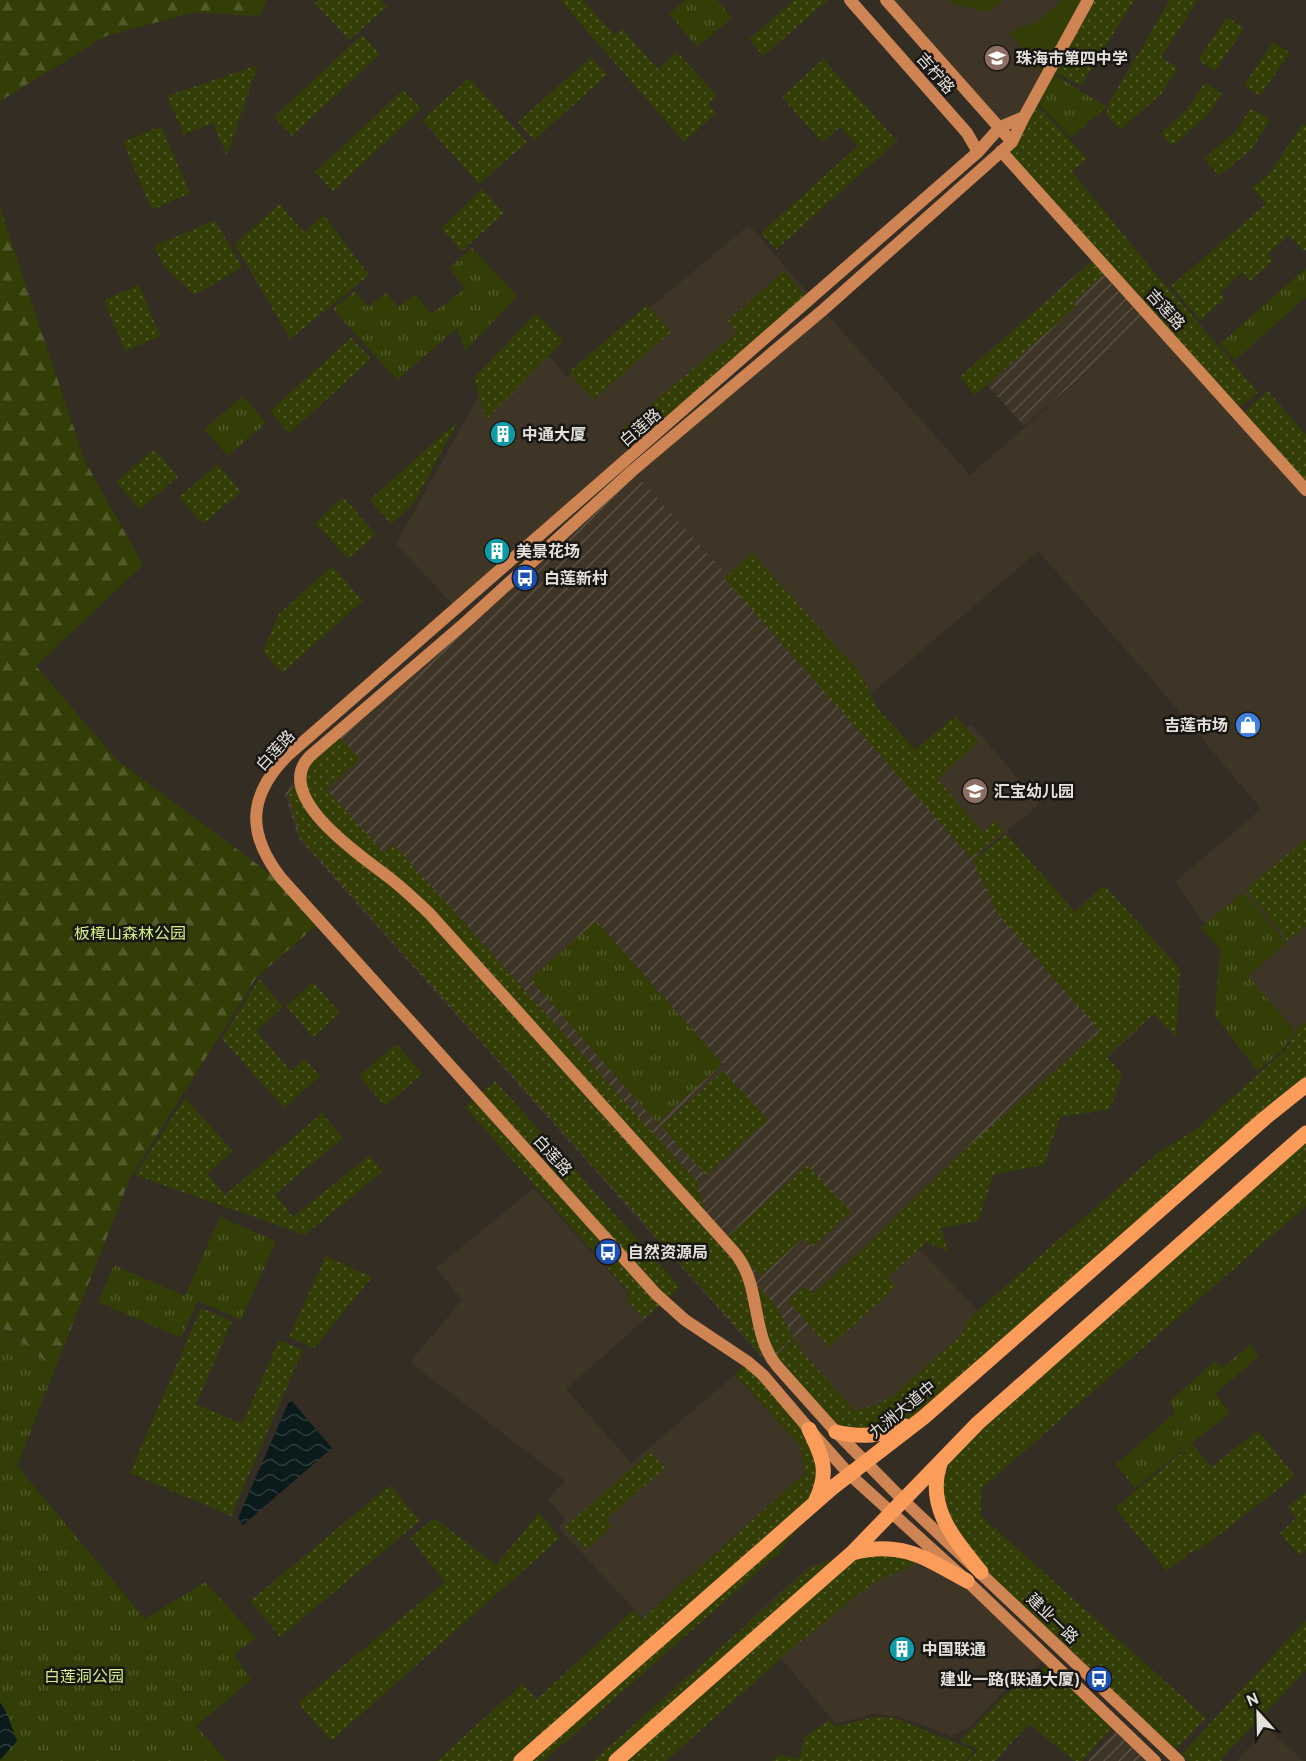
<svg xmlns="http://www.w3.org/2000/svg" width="1306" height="1761" font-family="Overpass,'Noto Sans SC',sans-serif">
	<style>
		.built { fill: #3e3526 }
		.industrial { fill: url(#industrial-furrows) }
		.grass { fill: url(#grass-dots) }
		.forest { fill: url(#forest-firs) }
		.park { fill: url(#park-tufts) }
		.pitch { fill: #333e07 }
		.water { fill: url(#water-waves) }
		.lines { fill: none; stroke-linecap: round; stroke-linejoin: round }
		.secondary { stroke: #cf8553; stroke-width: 12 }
		.primary { stroke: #fb9c5a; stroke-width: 15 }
		.labels { text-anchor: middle; stroke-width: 5; stroke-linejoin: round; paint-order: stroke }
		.poi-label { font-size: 16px; font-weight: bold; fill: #e4e0db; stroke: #181612; text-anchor: start }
		.street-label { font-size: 16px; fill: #e4e0db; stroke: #181612 }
		.park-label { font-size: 16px; fill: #d4ef86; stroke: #181612 }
	</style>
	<defs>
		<pattern id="industrial-furrows" width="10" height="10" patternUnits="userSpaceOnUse" patternTransform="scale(1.5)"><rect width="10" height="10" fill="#3e3526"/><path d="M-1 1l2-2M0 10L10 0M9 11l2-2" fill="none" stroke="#5a5245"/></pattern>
		<pattern id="grass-dots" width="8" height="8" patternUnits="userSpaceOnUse" patternTransform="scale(1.5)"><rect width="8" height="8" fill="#333e07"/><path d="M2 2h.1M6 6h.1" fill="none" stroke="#505a2b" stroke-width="1.8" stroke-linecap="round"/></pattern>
		<pattern id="forest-firs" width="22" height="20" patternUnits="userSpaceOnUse" patternTransform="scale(1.5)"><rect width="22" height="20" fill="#333e07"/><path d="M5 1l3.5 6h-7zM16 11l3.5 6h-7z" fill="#505a2b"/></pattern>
		<pattern id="park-tufts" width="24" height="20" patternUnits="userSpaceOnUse" patternTransform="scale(1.5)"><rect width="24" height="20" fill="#333e07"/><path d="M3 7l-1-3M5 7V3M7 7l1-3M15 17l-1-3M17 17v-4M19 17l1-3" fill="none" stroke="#505a2b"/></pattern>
		<pattern id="water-waves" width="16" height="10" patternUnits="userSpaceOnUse" patternTransform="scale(1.5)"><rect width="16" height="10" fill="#0b1a1b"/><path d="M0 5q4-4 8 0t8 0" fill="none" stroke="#2e3b3c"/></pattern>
	</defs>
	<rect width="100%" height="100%" fill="#332d24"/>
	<path class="built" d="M 887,0 L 1088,0 L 1023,116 L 1000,127 Z
		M 749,225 L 812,298 L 457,609 L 396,544 L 483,388 L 536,342 L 567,377 Z
		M 823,310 L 970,475 L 1151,317 L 1306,490 L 1306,1066 L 1175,882 L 1261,809 L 1151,678 L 1038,551 L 850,712 L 633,471 Z
		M 971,724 L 1040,804 L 979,854 L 910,778 Z
		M 534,1188 L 626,1291 L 627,1302 L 644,1320 L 566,1389 L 631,1463 L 735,1375 L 801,1447 L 804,1474 L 642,1618 L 558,1527 L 566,1520 L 548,1499 L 565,1481 L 410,1362 L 462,1300 L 436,1268 Z
		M 908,1237 L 1013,1348 L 947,1406 L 820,1422 L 767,1363 Z
		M 890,1548 L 967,1582 L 1048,1658 L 1002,1693 L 969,1728 L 950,1736 L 918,1723 L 895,1716 L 872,1714 L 836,1724 L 749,1620 L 809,1567 L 839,1556 Z
		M 1267,1728 L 1304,1761 L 1237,1761 Z"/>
	<path class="industrial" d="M 1096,257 L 1151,317 L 1024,426 L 971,367 Z
		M 633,471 L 1138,1030 L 767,1363 L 299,839 L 285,795 L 305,761 Z
		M 1119,1726 L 1155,1761 L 1088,1761 Z"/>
	<path class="grass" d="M 318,0 L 381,0 L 387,7 L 349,40 L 315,3 Z
		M 560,0 L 583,0 L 614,35 L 622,29 L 658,69 L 677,52 L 717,96 L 708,104 L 716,113 L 684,142 Z
		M 794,0 L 828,0 L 763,56 L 749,39 Z
		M 1094,0 L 1134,0 L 1081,86 L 1055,72 Z
		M 1170,0 L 1198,0 L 1161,57 L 1178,68 L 1161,94 L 1120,130 L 1106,114 L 1110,101 Z
		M 1227,17 L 1244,28 L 1215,71 L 1198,60 Z
		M 362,35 L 380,54 L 292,136 L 274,117 Z
		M 1273,42 L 1290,53 L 1260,96 L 1244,85 Z
		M 591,57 L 607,75 L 534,140 L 518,122 Z
		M 823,59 L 897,141 L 776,250 L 761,233 L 858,146 L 840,127 L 822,142 L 782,97 Z
		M 258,65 L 227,156 L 213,123 L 184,135 L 167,96 Z
		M 469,78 L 527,142 L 479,184 L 422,120 Z
		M 1205,82 L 1222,94 L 1207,116 L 1172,146 L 1161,133 L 1186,111 Z
		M 403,90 L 421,109 L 333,191 L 315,172 Z
		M 1035,103 L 1087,158 L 1072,172 L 1150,267 L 1258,392 L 1239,408 L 1005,152 Z
		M 1251,108 L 1270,120 L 1252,149 L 1219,176 L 1204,158 L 1235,132 Z
		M 1303,124 L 1306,126 L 1306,250 L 1304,251 L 1289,235 L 1268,254 L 1273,261 L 1250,281 L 1242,272 L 1220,293 L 1225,299 L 1200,320 L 1171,286 L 1266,204 L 1252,188 L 1269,174 Z
		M 161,126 L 190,193 L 152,210 L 123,142 Z
		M 482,189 L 504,213 L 462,251 L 441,228 Z
		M 279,204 L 304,232 L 324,215 L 369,275 L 290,339 L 235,244 Z
		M 215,220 L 242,267 L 195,295 L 164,267 L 154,246 Z
		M 1094,260 L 1106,273 L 1073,302 L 1076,307 L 975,395 L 960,377 Z
		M 784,271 L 807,298 L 637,446 L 622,429 L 737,332 L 728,321 Z
		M 139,285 L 160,336 L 125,351 L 104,300 Z
		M 647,305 L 671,332 L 593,400 L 569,372 Z
		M 536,313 L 563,341 L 486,420 L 474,378 Z
		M 351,338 L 371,359 L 289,433 L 270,411 Z
		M 1268,391 L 1306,435 L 1306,486 L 1242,414 Z
		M 458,421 L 414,503 L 391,524 L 370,500 Z
		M 154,449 L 178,477 L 140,509 L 116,482 Z
		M 218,464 L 241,492 L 203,524 L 179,497 Z
		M 343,497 L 376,534 L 348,559 L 315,523 Z
		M 752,553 L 860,673 L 878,709 L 915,750 L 955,716 L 979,742 L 937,779 L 983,832 L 995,821 L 1004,831 L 971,858 L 724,578 Z
		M 332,566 L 363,601 L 282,673 L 263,651 L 279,614 Z
		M 339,737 L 360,759 L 326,789 L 384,853 L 394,845 L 697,1182 L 711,1234 L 776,1306 L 794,1338 L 767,1361 L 301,838 L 288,795 L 308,762 Z
		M 1006,834 L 1075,912 L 1104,885 L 1180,969 L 1176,1037 L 1154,1014 L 1106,1056 L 1122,1074 L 1110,1109 L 1060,1117 L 1044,1165 L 994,1174 L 978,1221 L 941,1228 L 948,1252 L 927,1242 L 888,1277 L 896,1287 L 829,1347 L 788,1301 L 805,1286 L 813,1294 L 866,1246 L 964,1150 L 1100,1031 L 998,914 L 973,861 Z
		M 1306,839 L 1306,926 L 1288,941 L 1246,889 Z
		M 259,979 L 283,1007 L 256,1031 L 291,1071 L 305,1059 L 320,1076 L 284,1108 L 222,1039 Z
		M 313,982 L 340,1013 L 313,1037 L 286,1006 Z
		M 1306,1022 L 1306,1087 L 947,1404 L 892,1429 L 837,1429 L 769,1362 L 795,1339 L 804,1354 L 855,1411 L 878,1404 L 893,1396 L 962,1334 L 968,1319 L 1159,1152 L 1195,1130 L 1286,1050 L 1296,1030 Z
		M 396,1044 L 422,1074 L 385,1106 L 359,1076 Z
		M 723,1071 L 768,1120 L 706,1175 L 661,1126 Z
		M 495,1081 L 680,1287 L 644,1319 L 628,1302 L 627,1290 L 465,1107 Z
		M 185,1098 L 233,1151 L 207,1174 L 225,1195 L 322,1113 L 343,1138 L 275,1194 L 293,1217 L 369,1156 L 383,1171 L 305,1235 L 135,1175 Z
		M 1306,1137 L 1306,1206 L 981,1489 L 981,1516 L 1206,1718 L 1175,1750 L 985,1570 L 957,1535 L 942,1498 L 944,1470 L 949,1459 Z
		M 807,1165 L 851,1212 L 812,1247 L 803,1238 L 761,1276 L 726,1238 Z
		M 326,1256 L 372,1277 L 314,1348 L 289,1337 Z
		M 201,1308 L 232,1321 L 196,1404 L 242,1424 L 279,1340 L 303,1350 L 231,1516 L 130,1473 Z
		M 748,1363 L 808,1430 L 823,1462 L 802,1523 L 778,1554 L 544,1761 L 437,1761 L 522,1684 L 537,1699 L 634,1610 L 642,1619 L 804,1474 L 801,1447 L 735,1374 Z
		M 1258,1431 L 1295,1476 L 1206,1545 L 1191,1552 L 1167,1571 L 1115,1508 L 1192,1444 L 1211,1467 Z
		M 650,1452 L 665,1468 L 606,1519 L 612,1527 L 586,1550 L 565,1527 Z
		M 390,1485 L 420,1521 L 280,1637 L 250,1601 Z
		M 1306,1492 L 1306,1550 L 1299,1555 L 1280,1533 L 1296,1518 L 1288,1507 Z
		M 539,1513 L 560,1538 L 331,1741 L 298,1703 L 445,1582 L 410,1538 L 434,1518 L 496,1565 Z
		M 912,1554 L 915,1565 L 874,1582 L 795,1646 L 666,1761 L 593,1761 L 810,1568 L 840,1557 Z
		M 1306,1620 L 1306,1670 L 1221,1759 L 1222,1761 L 1189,1761 L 1182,1754 Z
		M 1048,1664 L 1113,1727 L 1082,1761 L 1074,1761 L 1029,1724 L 995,1761 L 968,1761 L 978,1750 L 960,1741 L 1005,1695 Z
		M 874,1717 L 896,1718 L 974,1751 L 966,1761 L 772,1761 L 779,1755 L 800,1759 L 804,1738 L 829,1720 L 836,1727 Z"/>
	<path class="forest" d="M 0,0 L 267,0 L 260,16 L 195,12 L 106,36 L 0,101 Z
		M 0,208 L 85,461 L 143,565 L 36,666 L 118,761 L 327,916 L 256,978 L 130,1178 L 55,1369 L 0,1325 Z"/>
	<path class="park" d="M 685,0 L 717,0 L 732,18 L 697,47 L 669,14 Z
		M 1053,74 L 1107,107 L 1071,137 L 1037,102 Z
		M 472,248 L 517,296 L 465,351 L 457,328 L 397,380 L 333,309 L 355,291 L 368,307 L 386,293 L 398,307 L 415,294 L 431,314 L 465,289 L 449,268 Z
		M 1306,268 L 1306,297 L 1235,360 L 1220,344 Z
		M 243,396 L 266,423 L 228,456 L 204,429 Z
		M 1244,892 L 1286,943 L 1248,976 L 1294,1029 L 1283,1050 L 1257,1071 L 1215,1016 L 1220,948 L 1200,928 Z
		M 596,921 L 723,1064 L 657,1123 L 530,979 Z
		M 220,1217 L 276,1241 L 241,1320 L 198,1301 L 181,1338 L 98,1302 L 114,1265 L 185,1296 Z
		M 0,1326 L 55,1369 L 17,1466 L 145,1619 L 205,1582 L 256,1638 L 234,1655 L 251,1680 L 196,1726 L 227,1761 L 0,1761 Z
		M 1250,1345 L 1259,1356 L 1215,1394 L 1230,1413 L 1135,1488 L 1116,1464 L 1176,1412 L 1169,1402 L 1215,1361 L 1222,1368 Z"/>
	<path class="pitch" d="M 952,0 L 1003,0 L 988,12 L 949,3 Z
		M 1062,0 L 1084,0 L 1043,74 L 1009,32 L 1037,22 Z"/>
	<path class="water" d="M 290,1399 L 332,1448 L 243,1525 L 238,1518 Z
		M 0,1702 L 7,1714 L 17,1741 L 0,1760 Z"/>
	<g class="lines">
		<path class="secondary" d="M 850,0 L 967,133 L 978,152
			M 886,0 L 1012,142
			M 1088,0 L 1024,117 L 1012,142 L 823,310 L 632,471 L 466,622 L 310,756 C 271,796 360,855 387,876 C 402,887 415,900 429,913 L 735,1253 C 762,1286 750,1333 777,1366 L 836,1432 L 903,1500 L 1179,1761
			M 1024,117 L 1000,127 L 978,152 C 748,354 518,556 287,756 C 247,797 247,834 281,878 L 656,1294 L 685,1320 L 748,1362 L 763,1375 L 809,1429 L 849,1474 L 967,1581 L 1155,1761
			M 1001,151 L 1306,490"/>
		<path class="primary" d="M 809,1429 C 822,1456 830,1471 816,1500
			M 836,1432 C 862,1438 880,1436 905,1426
			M 941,1461 C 924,1506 955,1540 981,1572
			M 852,1553 C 901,1540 926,1558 967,1581
			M 521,1761 L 832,1488 L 924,1417 L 1265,1118 L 1306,1085
			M 616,1761 L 852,1553 L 978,1423 L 1306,1133"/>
	</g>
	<defs>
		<g id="school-disc" transform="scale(1.35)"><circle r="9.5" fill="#8d6e63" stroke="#181612"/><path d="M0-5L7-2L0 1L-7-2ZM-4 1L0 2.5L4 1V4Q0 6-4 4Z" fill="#fff"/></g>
		<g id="building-disc" transform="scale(1.35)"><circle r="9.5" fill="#0f9aa8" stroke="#181612"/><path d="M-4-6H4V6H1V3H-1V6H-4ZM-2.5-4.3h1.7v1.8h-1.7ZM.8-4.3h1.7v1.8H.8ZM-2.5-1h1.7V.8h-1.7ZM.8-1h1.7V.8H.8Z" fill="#fff"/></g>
		<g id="bus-disc" transform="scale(1.35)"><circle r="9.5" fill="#1a4fb4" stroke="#181612"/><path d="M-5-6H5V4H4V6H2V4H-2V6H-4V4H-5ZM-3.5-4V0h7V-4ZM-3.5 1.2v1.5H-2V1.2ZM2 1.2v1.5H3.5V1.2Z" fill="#fff"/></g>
		<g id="shop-disc" transform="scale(1.35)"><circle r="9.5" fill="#3f7fe0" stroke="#181612"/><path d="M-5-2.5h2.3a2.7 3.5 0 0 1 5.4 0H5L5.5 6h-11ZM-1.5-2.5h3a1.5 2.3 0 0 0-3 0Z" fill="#fff"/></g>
	</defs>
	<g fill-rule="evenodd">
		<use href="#school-disc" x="997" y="58"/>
		<use href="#building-disc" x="503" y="434"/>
		<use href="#building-disc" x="497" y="551"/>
		<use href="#bus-disc" x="525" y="578"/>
		<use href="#shop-disc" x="1248" y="725"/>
		<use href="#school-disc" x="975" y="791"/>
		<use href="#bus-disc" x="608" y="1252"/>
		<use href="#building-disc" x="902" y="1649"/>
		<use href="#bus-disc" x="1099" y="1679"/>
	</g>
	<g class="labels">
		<g class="poi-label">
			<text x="1016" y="64">珠海市第四中学</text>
			<text x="522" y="440">中通大厦</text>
			<text x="516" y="557">美景花场</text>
			<text x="544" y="584">白莲新村</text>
			<text x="1228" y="731" text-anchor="end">吉莲市场</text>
			<text x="994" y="797">汇宝幼儿园</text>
			<text x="628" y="1258">自然资源局</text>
			<text x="922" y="1655">中国联通</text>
			<text x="1080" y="1685" text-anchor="end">建业一路(联通大厦)</text>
		</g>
		<g class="street-label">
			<text transform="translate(936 73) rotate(49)" y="6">吉柠路</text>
			<text transform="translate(1166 309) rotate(48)" y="6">吉莲路</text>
			<text transform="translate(640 427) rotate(-41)" y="6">白莲路</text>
			<text transform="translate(275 750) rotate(-47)" y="6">白莲路</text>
			<text transform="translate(553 1155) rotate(48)" y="6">白莲路</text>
			<text transform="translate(902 1409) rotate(-39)" y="6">九洲大道中</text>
			<text transform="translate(1053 1618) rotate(44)" y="6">建业一路</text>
		</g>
		<g class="park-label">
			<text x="130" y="939">板樟山森林公园</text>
			<text x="84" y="1682">白莲洞公园</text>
		</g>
	</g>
	<g transform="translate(1258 1713) rotate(338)" stroke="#181612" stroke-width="4.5" paint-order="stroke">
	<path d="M0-4.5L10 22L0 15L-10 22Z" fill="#e4e0db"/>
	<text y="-9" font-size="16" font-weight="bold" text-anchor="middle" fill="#e4e0db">N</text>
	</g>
</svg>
